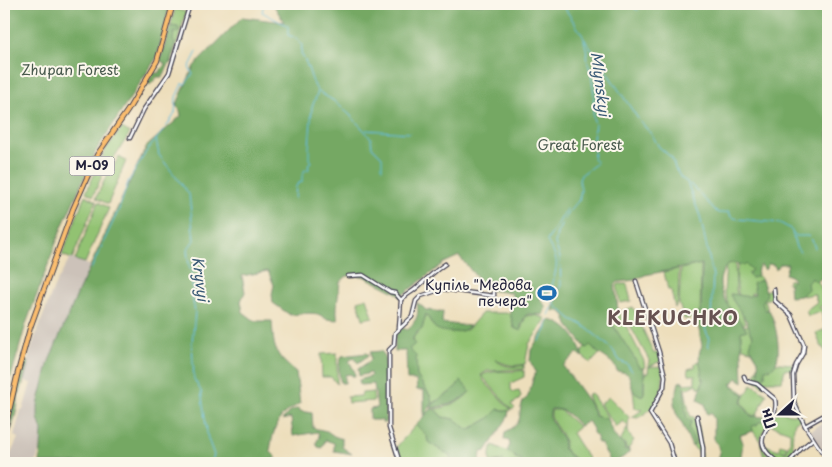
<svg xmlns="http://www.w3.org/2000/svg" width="832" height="467" font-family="'Playpen Sans',sans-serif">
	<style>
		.industrial { fill: #ccc2b9 }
		.green { fill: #92c272; stroke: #5a7256 }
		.forest { fill: #75a864; stroke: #4c6550 }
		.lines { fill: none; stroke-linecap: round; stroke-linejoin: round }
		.stream { stroke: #63bee1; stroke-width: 1 }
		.minor-casing { stroke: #403e4e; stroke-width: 5 }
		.major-casing { stroke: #403e4e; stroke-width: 6 }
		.minor { stroke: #fff; stroke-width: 2.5 }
		.major { stroke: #fbbd6e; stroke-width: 4 }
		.labels { text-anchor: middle; stroke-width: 4; stroke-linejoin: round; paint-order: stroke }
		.shield { fill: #fbf7ec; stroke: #636270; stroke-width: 1 }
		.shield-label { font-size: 12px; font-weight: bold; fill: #22223b }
		.park-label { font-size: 14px; fill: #495a4e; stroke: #fbf7ec }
		.poi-label { font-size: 14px; fill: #22223b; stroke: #fbf7ec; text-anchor: end }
		.water-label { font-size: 15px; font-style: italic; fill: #395975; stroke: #fbf7ec }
		.district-label { font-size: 19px; font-weight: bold; letter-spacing: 1px; fill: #675251; stroke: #fbf7ec }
	</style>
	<rect width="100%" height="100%" fill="#fbf7ec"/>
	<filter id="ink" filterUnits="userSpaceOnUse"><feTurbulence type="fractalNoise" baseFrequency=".02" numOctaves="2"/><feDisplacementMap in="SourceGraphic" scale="10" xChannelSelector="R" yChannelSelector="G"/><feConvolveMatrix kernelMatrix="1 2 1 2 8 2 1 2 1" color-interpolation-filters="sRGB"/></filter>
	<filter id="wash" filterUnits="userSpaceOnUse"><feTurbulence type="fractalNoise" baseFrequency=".0096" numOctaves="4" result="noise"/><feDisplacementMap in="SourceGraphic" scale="20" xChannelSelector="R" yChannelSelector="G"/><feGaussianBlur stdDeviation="1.12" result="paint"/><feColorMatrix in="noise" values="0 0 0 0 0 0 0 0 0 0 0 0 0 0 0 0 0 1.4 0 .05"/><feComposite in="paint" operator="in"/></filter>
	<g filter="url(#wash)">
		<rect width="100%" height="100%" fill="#eddebb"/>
		<path class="industrial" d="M 70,258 L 92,266 L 57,342 L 48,372 L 42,440 L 36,463 L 10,463 L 7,462 L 18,438 L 14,436 L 21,410 L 23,410 L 31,383 L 24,381 L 26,366 L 34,340 L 54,287 Z
			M 828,415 L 828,455 L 826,456 L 810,431 L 825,421 L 826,416 Z"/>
		<path class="green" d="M 175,9 L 186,12 L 171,64 L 162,59 Z
			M 122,128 L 130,133 L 102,176 L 93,196 L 86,192 L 106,149 Z
			M 119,157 L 126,161 L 108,204 L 96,198 L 105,179 Z
			M 85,195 L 96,201 L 72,259 L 62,255 Z
			M 98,202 L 109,208 L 85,263 L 75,260 Z
			M 735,262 L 736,290 L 745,324 L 735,325 L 724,292 L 726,263 Z
			M 740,263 L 749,265 L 762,280 L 758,292 L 751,293 L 751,295 L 771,289 L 773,297 L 765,300 L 768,311 L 753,323 L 747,323 C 741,304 733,284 738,265 Z
			M 701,264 L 700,318 L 684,319 L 679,304 L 681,269 Z
			M 679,269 L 678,302 L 675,308 L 671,290 L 668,290 L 664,272 Z
			M 813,272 L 828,301 L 828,304 L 819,307 L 820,309 L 828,306 L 828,355 L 820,344 L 816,333 L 826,329 L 821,312 L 808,316 L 806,310 L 817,302 L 814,294 L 803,296 L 799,291 L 787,283 L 788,280 L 796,280 Z
			M 619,284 L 627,284 L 631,301 L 620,303 L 617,285 Z
			M 367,298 L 373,317 L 363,319 L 358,301 Z
			M 633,307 L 654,354 L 658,352 L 661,361 L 648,367 L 661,366 C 668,385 656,411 637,418 L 632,417 L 642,410 L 635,408 L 633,391 L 642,396 L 644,393 L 645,373 L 648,373 L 649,360 L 622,311 Z
			M 618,310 L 644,361 L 645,368 L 639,367 C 636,363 635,359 631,354 L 609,318 L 612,314 Z
			M 482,313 L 510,313 L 514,328 L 521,331 L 522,326 L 526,316 L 534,315 L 545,318 L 545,321 L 529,344 L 525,364 C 513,367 505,365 495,359 C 503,367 513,368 524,365 L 524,369 L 487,371 L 481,375 L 484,381 L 511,410 L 509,411 L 498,409 L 488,419 L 469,430 L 454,419 L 442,417 L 435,409 C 446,408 464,401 470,391 L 461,382 L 452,391 L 432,404 L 431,397 L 417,376 L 409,349 L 412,345 L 414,336 L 422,329 L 426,314 L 433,326 L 467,330 Z
			M 755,324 L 758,352 L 743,348 L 738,327 Z
			M 593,341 L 603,350 L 591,363 L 582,356 L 582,352 L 585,347 L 587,348 Z
			M 337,353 L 337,384 L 331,377 L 322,377 L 321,354 Z
			M 760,360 C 772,363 782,363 793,364 L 793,370 L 785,369 L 782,381 L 765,381 L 764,387 L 754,379 Z
			M 700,361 L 703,381 L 701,387 L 698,387 L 697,384 L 685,389 L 690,416 L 694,417 C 702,428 700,447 701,460 L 700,463 L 698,451 C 684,444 683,400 680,384 L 695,383 L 695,375 L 689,375 L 688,369 L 695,367 L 695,363 Z
			M 524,370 L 524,377 L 511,383 L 511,390 L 514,392 L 519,391 L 521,396 L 519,400 L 513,403 L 512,405 L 515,408 L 512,410 L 482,376 C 488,369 513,373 524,370 Z
			M 727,373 L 736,379 L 732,384 L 745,394 L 741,402 L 733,393 C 741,406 748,423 766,421 L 772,411 C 770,423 763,430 760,441 L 766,452 L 775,461 L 772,463 L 765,463 L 760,441 L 753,431 L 735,437 Z
			M 752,384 L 767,394 L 756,416 L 751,415 L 742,402 Z
			M 373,392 L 374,401 L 348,403 L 347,397 L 361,396 L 362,393 Z
			M 591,393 L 608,418 L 597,418 C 594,410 590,404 587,395 Z
			M 609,397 L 629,417 L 629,418 C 628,427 626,434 634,440 L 629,448 L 626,449 L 625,444 L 620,441 L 628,426 L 623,421 L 616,427 L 600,404 Z
			M 552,410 L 560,410 L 579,427 L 572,433 L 591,463 L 580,463 C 576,459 568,454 565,450 C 564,446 565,441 563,438 C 560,429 547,419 552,410 Z
			M 776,410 L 790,414 L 798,414 L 801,419 L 795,422 C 793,432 790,444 796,452 L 786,463 C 776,462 769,454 765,445 L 779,450 L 780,444 L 787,446 L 785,452 L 781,450 L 786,453 L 790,441 L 790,432 L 771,425 Z
			M 416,425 L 427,436 L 428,442 L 450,456 L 451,463 L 403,463 L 397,448 L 398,445 Z
			M 493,445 L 514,455 L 515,458 L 521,460 L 523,463 L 494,463 L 504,460 L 490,462 L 490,453 Z"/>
		<path class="forest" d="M 4,4 L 170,4 L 157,57 L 97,149 L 62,227 L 26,324 L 11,377 L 7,380 L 8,387 L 5,389 L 7,399 L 4,412 Z
			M 273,4 L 828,4 L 828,274 L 816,282 L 812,278 L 807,283 L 808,289 L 801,296 L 790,297 L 789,284 L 794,279 L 790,276 L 785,274 L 788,264 L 780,264 L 776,269 L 774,265 L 768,264 L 765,270 L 761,265 L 758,268 L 757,276 L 752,278 L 749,276 L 749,272 L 752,270 L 746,264 L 744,266 L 735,263 L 728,264 C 707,288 733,311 747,330 L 741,332 L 743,382 L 737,378 L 731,384 L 738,391 L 745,395 L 741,402 L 751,416 L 765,417 L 768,415 L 766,421 L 759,422 L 757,425 L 752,426 L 753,431 L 740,435 L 743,443 L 740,463 L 724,463 L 721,459 L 718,459 L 720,453 L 717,443 L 714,441 L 714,419 L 711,413 L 707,414 L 705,404 L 698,400 C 699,393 702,387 703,381 C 703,369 695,357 702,346 L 697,319 L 701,308 L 702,264 L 645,275 L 635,280 L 618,282 L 615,285 L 618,310 L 611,314 L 609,319 L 635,359 C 637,364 638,367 644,369 L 644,393 L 642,396 L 633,391 L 629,376 L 626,373 L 617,371 C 614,361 603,357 596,351 C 594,349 592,346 590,345 L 587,348 L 585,347 L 568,325 L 565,316 L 560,311 L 553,311 L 558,287 L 544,295 L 540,299 L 546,307 L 543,315 L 529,314 L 525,316 L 521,326 L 521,331 L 514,328 L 510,313 L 512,293 L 487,290 L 459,256 L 444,263 L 400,297 L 395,292 L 363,276 L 347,276 L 340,282 C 339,292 335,311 338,320 L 326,319 C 318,310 301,314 290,315 L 273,303 L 272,294 L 274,285 L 268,271 L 242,276 L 245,292 L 241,301 L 243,312 L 255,321 L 272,321 C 274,348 273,354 296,372 L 300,403 C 295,407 290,409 286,412 C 275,421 272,438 270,451 L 277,458 L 269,460 L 268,463 L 40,463 L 42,431 L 38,418 L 38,405 L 49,361 L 79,290 L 146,147 L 181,116 L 180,110 L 176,106 L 194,66 L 242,17 L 284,22 Z
			M 171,26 L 178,27 L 179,30 L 177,33 L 174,32 L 173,41 L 175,43 L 170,62 L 163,77 L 157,77 L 150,85 L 148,83 L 153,73 L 159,73 L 165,64 L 160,60 Z
			M 762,280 L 767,294 L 762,303 L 765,310 L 769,310 C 775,320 782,352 776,362 C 775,365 773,367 771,369 L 765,369 L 765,376 L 762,379 L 759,378 L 758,360 L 750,347 L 753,335 L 750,333 C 749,318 735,308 730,294 C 740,294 746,299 755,294 L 753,283 Z
			M 417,302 L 426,310 L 443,312 L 442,323 L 470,326 C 463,334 444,334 435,328 C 432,325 429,318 426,314 L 422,329 L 416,333 L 412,340 L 415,344 L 409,349 L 416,356 L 417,376 L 431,397 L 432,404 L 424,416 L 424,390 L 417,390 L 416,380 L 407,380 L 406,351 L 395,351 L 395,335 L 402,328 L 408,330 C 417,318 419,317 417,302 Z
			M 550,320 C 568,324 580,340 582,357 L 577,353 L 563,366 L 589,402 L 595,416 L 607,419 C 611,428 614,440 624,444 L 625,450 L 629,449 L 629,452 C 624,458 618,460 611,463 L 601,444 L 597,442 L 597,437 L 593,433 L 593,429 L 588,421 L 580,426 C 570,417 566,408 551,409 L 550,413 L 550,419 L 563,439 L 564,450 L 578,463 L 523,463 L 521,460 L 516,458 L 514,455 L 507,451 L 510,445 L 509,441 L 504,439 L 505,432 C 526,422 516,417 523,402 C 526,396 525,402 528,396 C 531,388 532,380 536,372 L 530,361 L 531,350 Z
			M 381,351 L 385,356 L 386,423 L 382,423 L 382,420 L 370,420 L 370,409 L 377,408 L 374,384 L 360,385 L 359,380 L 371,376 L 370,373 L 359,376 L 358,369 L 371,360 L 370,352 Z
			M 367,353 L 369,355 L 358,363 L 354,358 L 349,361 L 354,370 L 355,376 L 352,376 L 351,374 L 345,375 L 345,383 L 341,383 C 339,376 337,363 342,356 Z
			M 27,361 L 29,363 C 24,374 24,387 18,396 C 19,407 14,418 12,429 L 11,429 L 11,420 L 9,415 C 14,410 11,402 16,397 L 15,394 C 17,384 17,368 27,361 Z
			M 461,381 L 470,391 C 462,402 444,407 431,408 L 433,404 L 452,391 Z
			M 683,381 C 686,394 684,406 687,419 L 692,420 L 689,428 L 695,443 L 692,447 L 681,421 L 676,413 L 674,403 L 679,382 Z
			M 299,408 L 300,411 L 312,413 L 313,428 L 327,431 L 334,436 L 342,439 L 342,447 L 352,454 L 334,451 L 334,443 L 325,440 L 322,448 L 318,447 L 316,443 L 319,437 L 318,432 L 293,436 L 291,418 L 282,420 L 290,411 Z
			M 431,409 L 435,409 L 442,417 L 454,419 L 469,430 L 488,419 L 498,409 L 509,411 L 508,417 L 486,451 L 481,452 L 480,462 L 478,463 L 451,463 L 450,456 L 428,442 L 427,436 L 416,425 Z"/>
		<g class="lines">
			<path class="stream" d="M 264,4 L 262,12 L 288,26 L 288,35 L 296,38 L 302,45 L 301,54 C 309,64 310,80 318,92 L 312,107 L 309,147 L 309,159 L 311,162 L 308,164 L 309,169 L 305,170 L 302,176 L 302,182 L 299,183 L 296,186 L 295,199
				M 562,4 L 583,36
				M 626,4 L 638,10
				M 583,37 L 639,120 L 652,135 L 659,147 L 672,158 L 675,168 L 681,178 L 687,182 L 700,216 L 713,276 L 711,317 L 705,329 L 709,338 L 708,342 L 709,347
				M 319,92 L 334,101 L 350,115 L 372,139
				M 366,130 L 410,133
				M 156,139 L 159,155 L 189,194 L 194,240 L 187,250 L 189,266 L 193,277 L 192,295 L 195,312 L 192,343 L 194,379 L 201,391 L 208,439 L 214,455 L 211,463
				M 371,139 L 372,147 L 382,157 L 382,169
				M 690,184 L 718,213 L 725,213 L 729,211 L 731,217 L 738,219 L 780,223 L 789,228 L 796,236 L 808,236 L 812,240 L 815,248
				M 792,232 L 796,247 L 800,252
				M 91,269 L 119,209 L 128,182 L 146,152 L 169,123 L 175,113 L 176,97 L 182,84 L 185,84 L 193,74 L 189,68 L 197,52
				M 545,293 L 551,290 C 553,280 559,266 555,256 C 553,250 549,246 547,241 L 567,209
				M 554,304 L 571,319 L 583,325 L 599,338 L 612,349 L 620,361 L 627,364 L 632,371
				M 549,315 L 561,285 L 560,258 L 555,243 L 557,233 L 567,214 L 579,200 L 581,190 L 579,180 L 581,175 L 597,163 L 593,158 L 594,151 L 592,146 L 595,124 L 593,117 L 594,93 L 591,73 L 586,57 L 587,52 L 584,40
				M 539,341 L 546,330 L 548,320"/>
		</g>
	</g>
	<g filter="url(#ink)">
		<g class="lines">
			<g class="minor-casing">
				<path id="minor" d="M 130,138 L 144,109 L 169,73 L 190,4
					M 348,276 L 363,275 L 390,292 L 395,293 L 401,300
					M 636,281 L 659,352 L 665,376 L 664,387 L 650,413 L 669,443 L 675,463
					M 774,289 L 775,301 L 791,315 L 804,345 L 803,353 L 796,365 L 793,375 L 794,402 L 805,426 L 828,461
					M 399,328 L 401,300 C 405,295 409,294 414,290 C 425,281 433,272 445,264
					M 744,376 L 746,381 L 757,384 L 775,399 C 781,428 741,436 779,463
					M 697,416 L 703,448 L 703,463
					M 805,426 L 828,413
					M 400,463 L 389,428 L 389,350 L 394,345 L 395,333 L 412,317 L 416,301 L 421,296 L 442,289 L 494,296 L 494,289
					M 788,463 L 802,448 L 813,439"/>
			</g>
			<g class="major-casing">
				<path id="major" d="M 4,433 L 18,372 L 30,328 L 73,209 L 97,155 L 128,110 L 157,61 L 173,4"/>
			</g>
			<use href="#minor" class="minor"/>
			<use href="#major" class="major"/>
		</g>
	</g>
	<defs>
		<g id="stadium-bare" transform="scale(1.5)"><path d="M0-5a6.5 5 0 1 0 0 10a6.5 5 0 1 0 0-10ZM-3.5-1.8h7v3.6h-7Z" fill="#1f6fb2" stroke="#fbf7ec" stroke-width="2.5" paint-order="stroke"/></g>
	</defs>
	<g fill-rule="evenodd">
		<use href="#stadium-bare" x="547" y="293"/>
	</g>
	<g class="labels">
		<rect class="shield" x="69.5" y="156.5" width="45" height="19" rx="4"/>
		<g class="shield-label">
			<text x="92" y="170">М-09</text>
		</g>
		<g class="park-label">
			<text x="70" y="75">Zhupan Forest</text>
			<text x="580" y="150">Great Forest</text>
		</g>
		<g class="poi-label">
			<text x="532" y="290">Купіль "Медова<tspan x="532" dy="16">печера"</tspan></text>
		</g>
		<g class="water-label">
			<text transform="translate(600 84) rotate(83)" y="5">Mlynskyi</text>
			<text transform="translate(200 279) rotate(83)" y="5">Kryvyi</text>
		</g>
		<g class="district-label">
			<text x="673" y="325">KLEKUCHKO</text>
		</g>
	</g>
	<rect width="832" height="467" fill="none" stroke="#fbf7ec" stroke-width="20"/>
	<g transform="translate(780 414) rotate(249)" stroke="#fbf7ec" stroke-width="4" paint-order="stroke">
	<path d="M0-4L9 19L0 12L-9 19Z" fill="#22223b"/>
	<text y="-8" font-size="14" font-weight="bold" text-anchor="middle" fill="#22223b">Пн</text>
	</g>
</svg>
